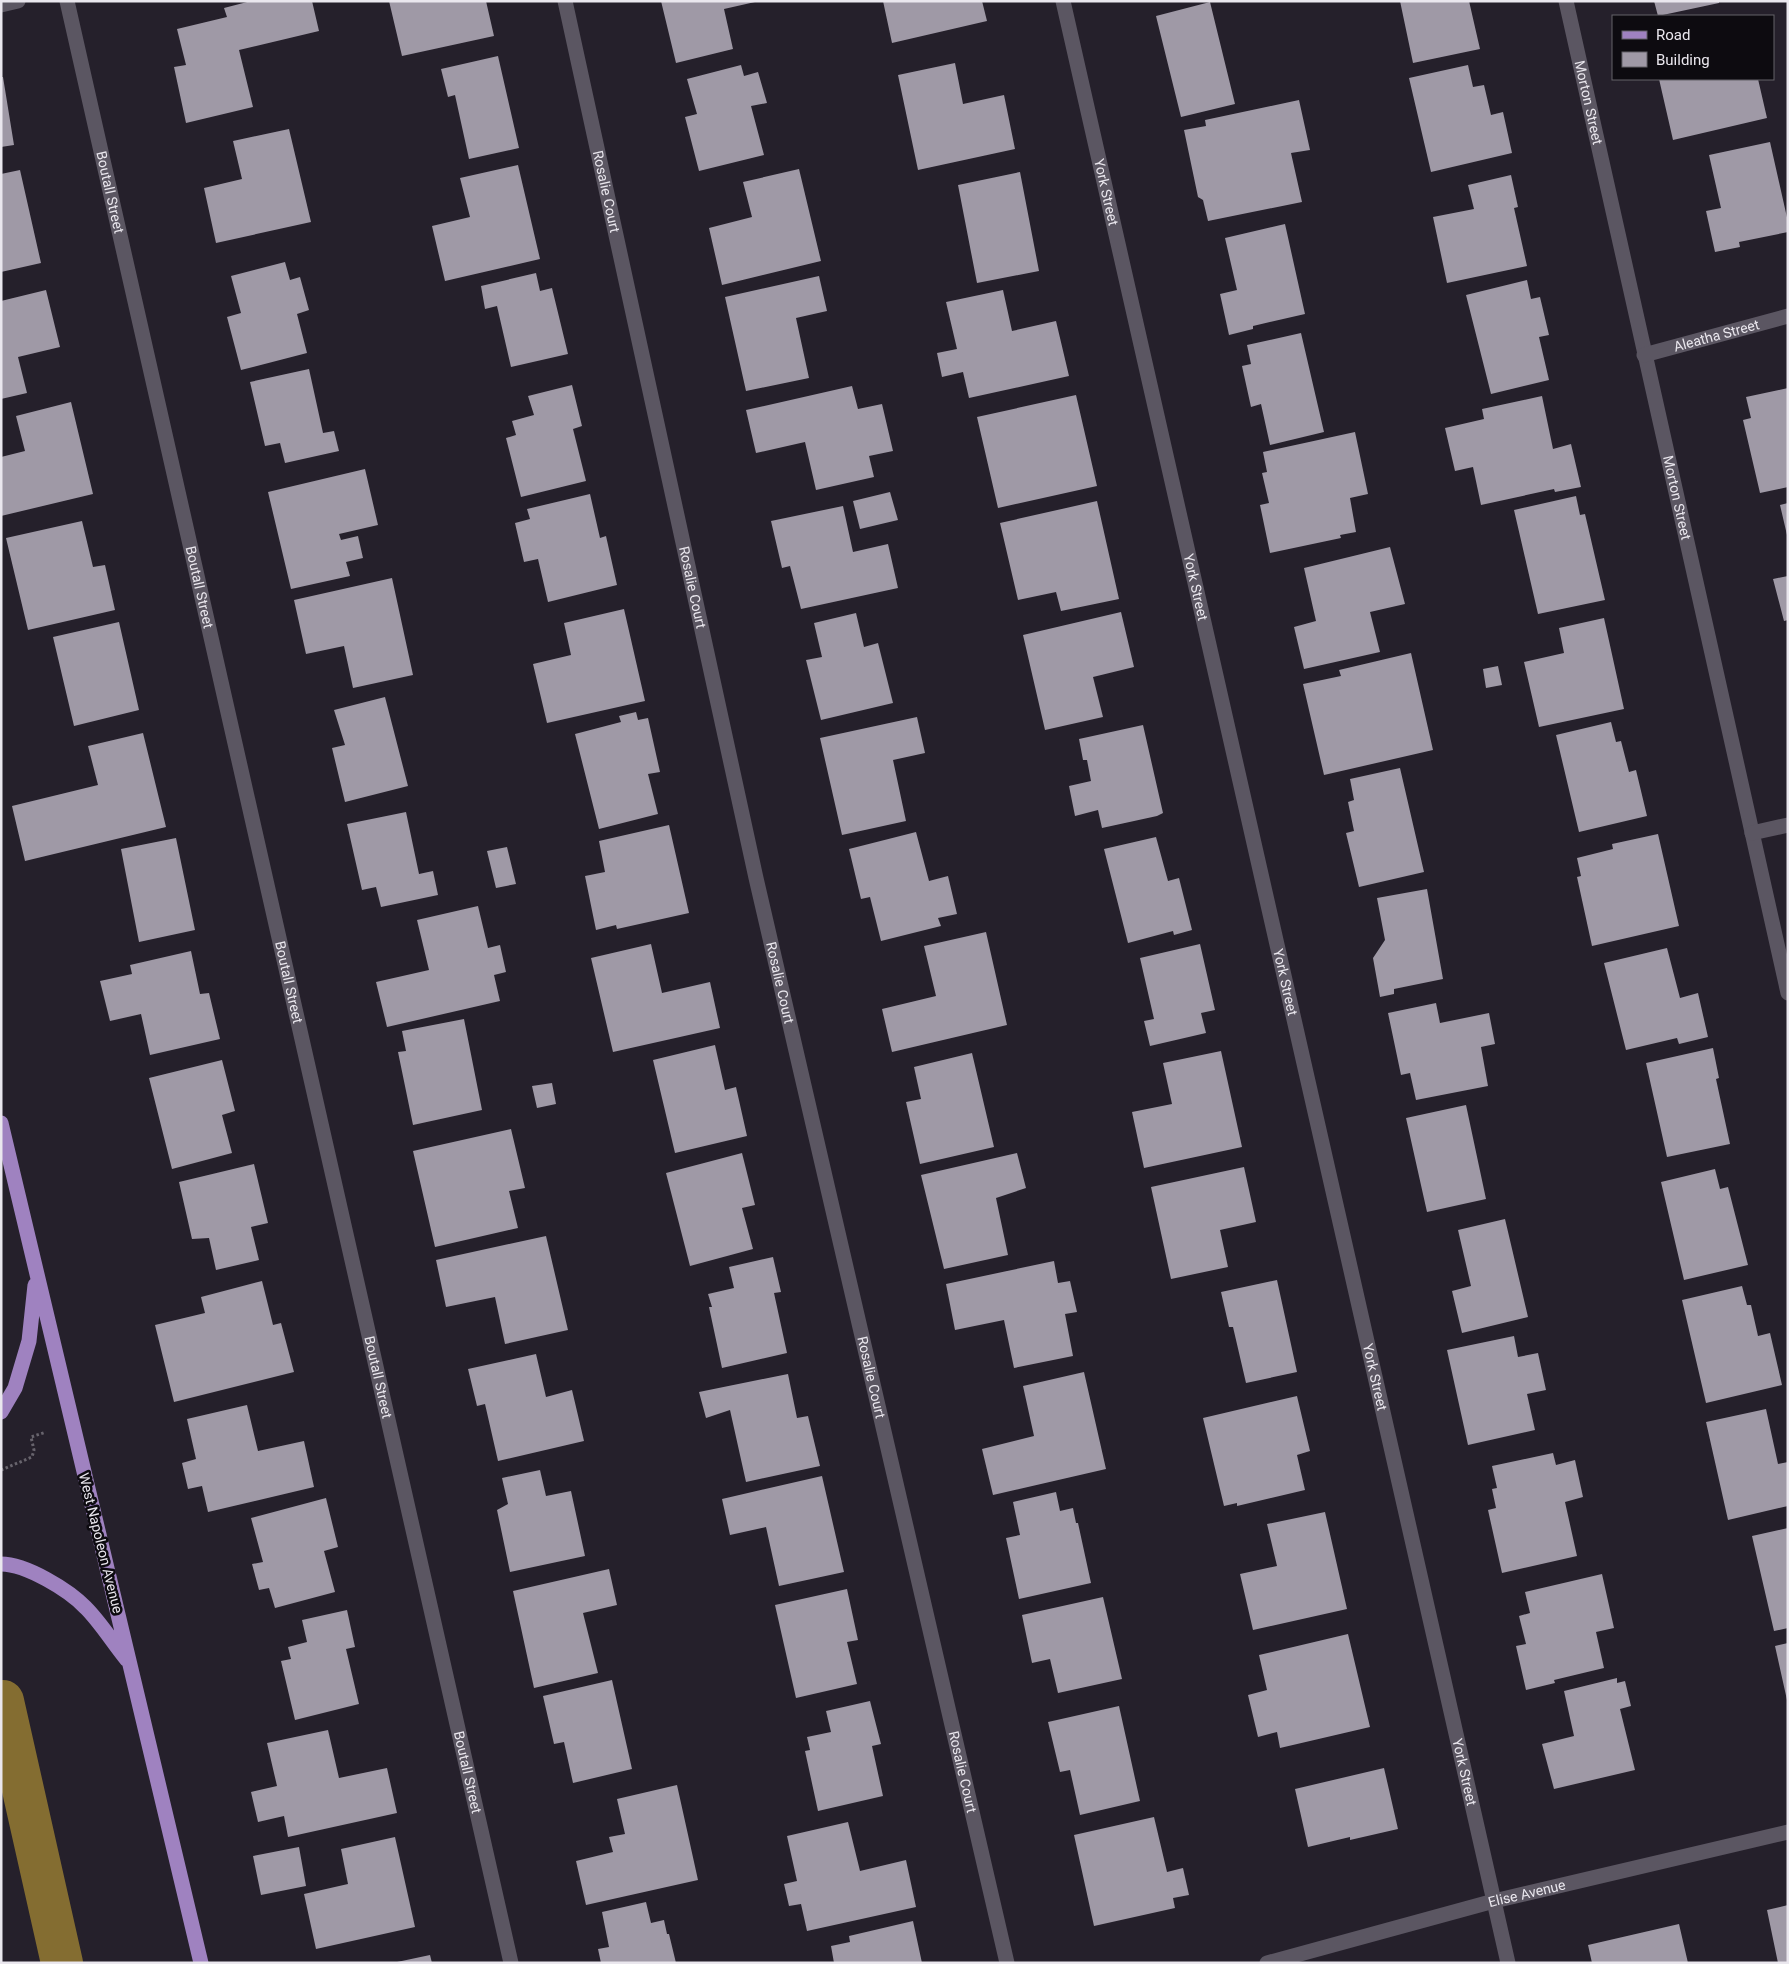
<svg xmlns="http://www.w3.org/2000/svg" width="1789" height="1964" font-family="Roboto,sans-serif">
	<style>
		.lines { fill: none; stroke-linecap: round; stroke-linejoin: round }
		.canal { stroke: #846d31; stroke-width: 42 }
		.building { fill: #9f99a6 }
		.path { stroke: #68646d; stroke-width: 3; stroke-dasharray: 2.5 2.5; stroke-linecap: butt }
		.minor { stroke: #5b5662; stroke-width: 15 }
		.major { stroke: #9f82c0; stroke-width: 15 }
		.labels { text-anchor: middle; stroke-width: 5; stroke-linejoin: round; paint-order: stroke }
		.street-label { font-size: 14px; fill: #eae7ee; stroke: #0d0b10 }
	</style>
	<rect width="100%" height="100%" fill="#25202b"/>
	<g class="lines">
		<path class="canal" d="M 3,1701 L 62,1963"/>
	</g>
	<path class="building" d="M 251,1 L 312,1 L 319,31 L 239,50 L 253,107 L 186,123 L 174,67 L 186,65 L 177,29 L 227,17 L 224,8 Z
		M 389,1 L 486,1 L 494,36 L 402,56 Z
		M 661,1 L 755,1 L 755,2 L 724,9 L 733,49 L 676,63 Z
		M 883,1 L 982,1 L 987,21 L 892,43 Z
		M 1400,1 L 1469,1 L 1480,49 L 1413,63 Z
		M 1654,1 L 1719,1 L 1719,3 L 1658,16 Z
		M 1210,2 L 1235,104 L 1181,117 L 1156,16 Z
		M 498,56 L 519,148 L 469,159 L 455,95 L 448,97 L 441,69 Z
		M 955,63 L 963,104 L 1004,95 L 1015,149 L 918,170 L 898,75 Z
		M 741,65 L 744,76 L 758,72 L 767,103 L 751,106 L 764,155 L 699,171 L 685,117 L 697,114 L 687,79 Z
		M 1468,65 L 1473,87 L 1484,85 L 1491,115 L 1503,112 L 1512,153 L 1431,172 L 1409,78 Z
		M 1,77 L 3,77 L 14,145 L 1,147 Z
		M 1659,79 L 1758,79 L 1767,118 L 1673,140 Z
		M 1299,100 L 1310,150 L 1291,153 L 1302,202 L 1208,221 L 1203,200 L 1198,197 L 1184,130 L 1206,126 L 1205,120 Z
		M 289,129 L 311,222 L 216,243 L 204,188 L 242,179 L 233,141 Z
		M 1770,142 L 1788,222 L 1788,232 L 1739,242 L 1740,247 L 1715,252 L 1706,211 L 1721,208 L 1709,155 Z
		M 518,165 L 540,259 L 445,281 L 432,226 L 470,217 L 460,178 Z
		M 799,169 L 821,261 L 722,285 L 709,228 L 752,217 L 743,182 Z
		M 20,170 L 41,263 L 1,272 L 1,174 Z
		M 1020,172 L 1039,271 L 977,283 L 958,185 Z
		M 1511,175 L 1518,207 L 1514,208 L 1527,266 L 1447,283 L 1433,217 L 1474,209 L 1468,185 Z
		M 1285,224 L 1305,314 L 1253,326 L 1253,329 L 1229,335 L 1220,294 L 1237,290 L 1225,238 Z
		M 285,262 L 290,280 L 300,277 L 309,310 L 297,314 L 307,353 L 241,370 L 227,317 L 241,313 L 231,276 Z
		M 536,273 L 540,291 L 552,288 L 568,354 L 511,367 L 497,306 L 485,309 L 481,286 Z
		M 819,276 L 827,311 L 796,318 L 809,378 L 746,391 L 725,297 Z
		M 1527,280 L 1531,299 L 1540,297 L 1549,335 L 1539,337 L 1549,380 L 1491,394 L 1466,295 Z
		M 46,290 L 60,347 L 18,357 L 27,393 L 1,399 L 1,301 Z
		M 1003,290 L 1012,331 L 1056,321 L 1069,376 L 969,398 L 963,372 L 942,377 L 937,353 L 957,349 L 946,302 Z
		M 1301,333 L 1324,432 L 1270,445 L 1261,404 L 1251,407 L 1242,366 L 1251,364 L 1247,345 Z
		M 309,369 L 323,433 L 334,431 L 339,451 L 285,463 L 280,443 L 265,446 L 250,382 Z
		M 572,385 L 582,426 L 573,429 L 586,481 L 521,497 L 506,438 L 516,435 L 512,421 L 534,415 L 528,396 Z
		M 852,386 L 858,409 L 882,404 L 893,451 L 869,456 L 874,477 L 816,490 L 805,442 L 756,453 L 746,410 Z
		M 1788,388 L 1788,487 L 1760,493 L 1743,420 L 1751,418 L 1746,397 Z
		M 1076,395 L 1097,486 L 998,508 L 977,417 Z
		M 1542,396 L 1553,449 L 1571,444 L 1581,487 L 1555,492 L 1554,489 L 1481,505 L 1473,467 L 1455,471 L 1445,428 L 1484,419 L 1482,409 Z
		M 71,402 L 93,494 L 1,516 L 1,457 L 25,451 L 16,416 Z
		M 1355,432 L 1368,494 L 1350,498 L 1356,532 L 1340,535 L 1341,538 L 1270,553 L 1260,505 L 1269,503 L 1262,473 L 1267,472 L 1263,452 Z
		M 365,469 L 378,525 L 339,534 L 341,540 L 358,536 L 363,558 L 346,562 L 350,576 L 291,589 L 268,492 Z
		M 890,492 L 898,520 L 860,529 L 853,501 Z
		M 590,494 L 600,538 L 606,536 L 617,585 L 548,602 L 538,559 L 524,562 L 515,523 L 530,519 L 527,509 Z
		M 1576,496 L 1580,515 L 1585,514 L 1605,600 L 1538,614 L 1514,510 Z
		M 1097,501 L 1119,599 L 1061,611 L 1056,592 L 1018,600 L 1000,523 Z
		M 1788,503 L 1788,535 L 1787,535 L 1780,505 Z
		M 843,506 L 853,552 L 888,544 L 898,588 L 801,609 L 790,566 L 782,568 L 771,521 Z
		M 82,521 L 93,567 L 105,565 L 115,610 L 28,630 L 6,538 Z
		M 1390,547 L 1405,604 L 1370,612 L 1380,652 L 1304,669 L 1294,627 L 1316,621 L 1304,568 Z
		M 1788,576 L 1788,620 L 1784,621 L 1773,579 Z
		M 392,578 L 413,675 L 353,688 L 344,646 L 306,654 L 294,600 Z
		M 624,609 L 645,701 L 547,723 L 533,664 L 571,655 L 564,623 Z
		M 1121,612 L 1134,667 L 1093,677 L 1103,717 L 1045,730 L 1023,635 Z
		M 856,613 L 864,647 L 878,643 L 893,703 L 821,720 L 806,660 L 822,657 L 814,623 Z
		M 1604,618 L 1624,709 L 1539,727 L 1524,662 L 1564,653 L 1559,628 Z
		M 119,622 L 139,710 L 74,726 L 53,637 Z
		M 1411,653 L 1433,750 L 1324,775 L 1303,684 L 1341,676 L 1339,670 Z
		M 1498,666 L 1502,685 L 1486,688 L 1483,669 Z
		M 385,697 L 408,786 L 345,802 L 332,748 L 345,745 L 334,710 Z
		M 636,712 L 638,720 L 648,718 L 660,772 L 648,774 L 658,814 L 599,829 L 575,734 L 621,722 L 619,716 Z
		M 917,717 L 925,753 L 893,760 L 906,821 L 842,835 L 820,738 Z
		M 1611,722 L 1616,742 L 1621,741 L 1629,772 L 1636,770 L 1647,816 L 1579,832 L 1556,735 Z
		M 1143,725 L 1163,813 L 1157,816 L 1102,828 L 1098,810 L 1075,816 L 1069,786 L 1091,781 L 1087,760 L 1083,760 L 1079,739 Z
		M 143,733 L 166,827 L 25,861 L 12,806 L 98,785 L 88,746 Z
		M 1400,768 L 1424,872 L 1359,887 L 1346,833 L 1354,831 L 1348,802 L 1354,800 L 1350,779 Z
		M 406,812 L 419,874 L 433,871 L 438,895 L 381,907 L 376,887 L 362,890 L 347,824 Z
		M 669,825 L 689,913 L 617,929 L 616,925 L 596,930 L 585,876 L 605,872 L 599,841 Z
		M 916,832 L 929,881 L 948,876 L 957,914 L 938,918 L 941,926 L 881,941 L 870,897 L 861,899 L 849,849 Z
		M 1658,834 L 1679,926 L 1592,946 L 1577,877 L 1581,876 L 1577,858 L 1613,849 L 1612,844 Z
		M 1156,837 L 1168,881 L 1179,878 L 1192,930 L 1174,935 L 1173,931 L 1128,943 L 1104,849 Z
		M 176,838 L 195,930 L 139,942 L 121,849 Z
		M 507,847 L 516,884 L 496,888 L 487,851 Z
		M 1427,889 L 1443,979 L 1394,989 L 1394,994 L 1380,997 L 1373,958 L 1385,940 L 1377,898 Z
		M 478,906 L 488,948 L 500,945 L 506,972 L 494,975 L 500,1001 L 387,1027 L 376,982 L 429,970 L 417,920 Z
		M 986,932 L 1007,1025 L 892,1052 L 882,1009 L 936,996 L 924,946 Z
		M 651,944 L 662,993 L 710,982 L 720,1028 L 613,1052 L 591,958 Z
		M 1200,944 L 1215,1010 L 1201,1013 L 1206,1033 L 1150,1046 L 1144,1021 L 1154,1019 L 1140,958 Z
		M 1667,948 L 1680,998 L 1698,993 L 1708,1037 L 1679,1044 L 1677,1038 L 1626,1050 L 1604,963 Z
		M 191,951 L 200,994 L 209,993 L 220,1039 L 150,1055 L 141,1014 L 110,1021 L 100,981 L 132,974 L 130,965 Z
		M 1436,1003 L 1440,1023 L 1489,1013 L 1495,1044 L 1481,1047 L 1488,1086 L 1416,1100 L 1410,1073 L 1401,1075 L 1388,1013 Z
		M 464,1019 L 482,1110 L 413,1125 L 398,1052 L 406,1051 L 402,1031 Z
		M 715,1045 L 725,1090 L 736,1087 L 747,1136 L 675,1153 L 653,1060 Z
		M 1713,1048 L 1719,1078 L 1716,1079 L 1730,1144 L 1667,1157 L 1646,1063 Z
		M 1221,1051 L 1242,1147 L 1144,1168 L 1132,1112 L 1172,1104 L 1163,1063 Z
		M 972,1053 L 994,1147 L 920,1164 L 906,1102 L 921,1099 L 914,1067 Z
		M 222,1060 L 235,1111 L 222,1115 L 232,1153 L 172,1169 L 149,1078 Z
		M 552,1083 L 556,1104 L 537,1108 L 532,1086 Z
		M 1466,1105 L 1486,1199 L 1427,1212 L 1406,1118 Z
		M 511,1129 L 525,1188 L 509,1191 L 518,1228 L 435,1247 L 413,1151 Z
		M 742,1153 L 755,1205 L 742,1208 L 753,1249 L 690,1266 L 666,1173 Z
		M 1017,1153 L 1026,1188 L 996,1198 L 1008,1255 L 944,1269 L 921,1175 Z
		M 254,1164 L 268,1223 L 251,1227 L 259,1260 L 216,1270 L 209,1238 L 192,1239 L 179,1182 Z
		M 1244,1167 L 1256,1222 L 1220,1230 L 1228,1267 L 1171,1279 L 1151,1187 Z
		M 1715,1169 L 1720,1189 L 1728,1187 L 1748,1265 L 1684,1280 L 1661,1182 Z
		M 1505,1219 L 1528,1317 L 1462,1333 L 1452,1291 L 1471,1286 L 1458,1230 Z
		M 546,1236 L 568,1330 L 505,1344 L 495,1297 L 446,1307 L 436,1260 Z
		M 773,1257 L 781,1292 L 774,1293 L 787,1353 L 722,1368 L 709,1307 L 712,1307 L 708,1294 L 734,1288 L 729,1267 Z
		M 1054,1261 L 1058,1283 L 1070,1281 L 1077,1312 L 1065,1314 L 1073,1356 L 1014,1368 L 1004,1320 L 955,1330 L 946,1284 Z
		M 1277,1280 L 1297,1372 L 1246,1383 L 1233,1327 L 1229,1327 L 1221,1292 Z
		M 262,1281 L 273,1325 L 281,1323 L 294,1372 L 174,1402 L 155,1325 L 205,1313 L 201,1297 Z
		M 1742,1286 L 1747,1305 L 1751,1305 L 1758,1336 L 1770,1333 L 1782,1385 L 1706,1403 L 1682,1300 Z
		M 1514,1336 L 1518,1357 L 1538,1353 L 1546,1390 L 1527,1394 L 1535,1430 L 1468,1445 L 1447,1350 Z
		M 536,1354 L 546,1397 L 572,1390 L 584,1441 L 498,1461 L 485,1404 L 477,1406 L 468,1369 Z
		M 1084,1372 L 1106,1469 L 993,1495 L 982,1449 L 1034,1436 L 1023,1386 Z
		M 788,1374 L 797,1418 L 808,1416 L 820,1466 L 746,1482 L 730,1410 L 706,1418 L 699,1392 Z
		M 1297,1396 L 1310,1451 L 1297,1455 L 1305,1490 L 1237,1506 L 1237,1503 L 1224,1506 L 1203,1418 Z
		M 247,1405 L 258,1451 L 304,1441 L 314,1487 L 208,1512 L 202,1486 L 188,1489 L 182,1463 L 196,1459 L 187,1419 Z
		M 1766,1409 L 1778,1464 L 1788,1462 L 1788,1506 L 1728,1520 L 1706,1422 Z
		M 1553,1453 L 1556,1465 L 1575,1460 L 1583,1497 L 1565,1502 L 1577,1556 L 1502,1573 L 1488,1510 L 1496,1508 L 1492,1489 L 1497,1488 L 1492,1466 Z
		M 540,1470 L 546,1496 L 571,1491 L 585,1556 L 510,1572 L 497,1510 L 508,1504 L 502,1478 Z
		M 822,1476 L 844,1572 L 779,1586 L 766,1527 L 730,1535 L 722,1499 Z
		M 1056,1492 L 1060,1511 L 1073,1508 L 1076,1523 L 1078,1523 L 1091,1583 L 1019,1599 L 1006,1538 L 1020,1535 L 1013,1502 Z
		M 326,1498 L 338,1547 L 324,1551 L 335,1592 L 275,1608 L 269,1588 L 259,1590 L 252,1564 L 263,1562 L 251,1518 Z
		M 1325,1512 L 1347,1609 L 1253,1630 L 1240,1574 L 1277,1566 L 1267,1524 Z
		M 1788,1528 L 1788,1628 L 1774,1631 L 1752,1536 Z
		M 609,1569 L 617,1605 L 583,1613 L 598,1673 L 534,1688 L 513,1591 Z
		M 1602,1574 L 1614,1628 L 1596,1632 L 1604,1668 L 1554,1680 L 1555,1683 L 1526,1690 L 1516,1646 L 1526,1644 L 1519,1616 L 1530,1613 L 1525,1592 Z
		M 847,1589 L 858,1640 L 847,1642 L 857,1684 L 796,1698 L 775,1605 Z
		M 1103,1597 L 1122,1679 L 1058,1693 L 1050,1659 L 1032,1663 L 1022,1615 Z
		M 347,1610 L 355,1647 L 346,1649 L 359,1704 L 295,1720 L 281,1661 L 291,1659 L 288,1647 L 307,1642 L 302,1620 Z
		M 1348,1634 L 1370,1727 L 1280,1748 L 1277,1732 L 1258,1737 L 1248,1695 L 1267,1690 L 1259,1655 Z
		M 1788,1643 L 1788,1699 L 1787,1700 L 1775,1646 Z
		M 1617,1678 L 1617,1683 L 1625,1681 L 1631,1706 L 1620,1709 L 1635,1770 L 1554,1789 L 1542,1744 L 1574,1736 L 1564,1691 Z
		M 612,1680 L 632,1769 L 573,1783 L 564,1742 L 554,1744 L 543,1696 Z
		M 870,1701 L 881,1744 L 872,1746 L 883,1796 L 818,1811 L 805,1751 L 810,1750 L 807,1737 L 831,1732 L 826,1711 Z
		M 1119,1706 L 1140,1801 L 1080,1815 L 1070,1770 L 1060,1772 L 1048,1722 Z
		M 328,1730 L 339,1778 L 387,1768 L 397,1813 L 288,1837 L 284,1816 L 258,1822 L 251,1792 L 277,1786 L 267,1743 Z
		M 1384,1768 L 1398,1829 L 1350,1840 L 1350,1837 L 1308,1847 L 1295,1789 Z
		M 677,1785 L 698,1880 L 586,1905 L 576,1861 L 613,1852 L 609,1837 L 625,1834 L 617,1799 Z
		M 1154,1817 L 1167,1872 L 1183,1868 L 1189,1895 L 1173,1898 L 1175,1908 L 1094,1926 L 1074,1835 Z
		M 848,1822 L 860,1871 L 906,1860 L 916,1907 L 807,1931 L 801,1904 L 789,1906 L 784,1884 L 797,1881 L 787,1836 Z
		M 395,1837 L 415,1927 L 316,1949 L 304,1894 L 348,1884 L 341,1849 Z
		M 299,1847 L 306,1886 L 261,1895 L 253,1856 Z
		M 646,1902 L 651,1923 L 664,1920 L 667,1934 L 669,1934 L 676,1963 L 601,1963 L 598,1949 L 609,1947 L 602,1912 Z
		M 1788,1905 L 1788,1962 L 1778,1963 L 1767,1910 Z
		M 913,1921 L 922,1963 L 834,1963 L 831,1946 L 850,1942 L 849,1936 Z
		M 1679,1924 L 1688,1963 L 1592,1963 L 1588,1945 Z
		M 430,1955 L 432,1963 L 397,1963 L 397,1962 Z"/>
	<g class="lines">
		<path class="path" d="M 1,1470 L 32,1457 L 34,1450 L 31,1437 L 46,1432"/>
		<g class="minor">
			<path id="s1" d="M 67,1 L 511,1963"/>
			<path id="s2" d="M 565,1 L 756,878 L 1007,1963"/>
			<path id="s3" d="M 1063,1 L 1508,1963"/>
			<path id="s4" d="M 1566,1 L 1788,993"/>
			<path d="M 1,5 L 18,1"/>
			<path id="s5" d="M 1644,355 L 1788,316"/>
			<path d="M 1752,833 L 1788,825"/>
			<path id="s6" d="M 1267,1963 L 1494,1901 L 1788,1832"/>
		</g>
		<path class="major" d="M 1,1123 L 201,1963
			M 1,1412 L 15,1388 L 29,1341 L 35,1285
			M 1,1564 C 26,1564 69,1590 86,1608 C 101,1623 113,1643 127,1660"/>
	</g>
	<g class="labels">
		<g class="street-label">
			<text dy="5" stroke="none"><textPath href="#s4" startOffset="104">Morton Street</textPath></text>
			<text dy="5" stroke="none"><textPath href="#s1" startOffset="196">Boutall Street</textPath></text>
			<text dy="5" stroke="none"><textPath href="#s2" startOffset="195">Rosalie Court</textPath></text>
			<text dy="5" stroke="none"><textPath href="#s3" startOffset="196">York Street</textPath></text>
			<text dy="5" stroke="none"><textPath href="#s5" startOffset="75">Aleatha Street</textPath></text>
			<text dy="5" stroke="none"><textPath href="#s4" startOffset="509">Morton Street</textPath></text>
			<text dy="5" stroke="none"><textPath href="#s1" startOffset="601">Boutall Street</textPath></text>
			<text dy="5" stroke="none"><textPath href="#s3" startOffset="601">York Street</textPath></text>
			<text dy="5" stroke="none"><textPath href="#s2" startOffset="600">Rosalie Court</textPath></text>
			<text dy="5" stroke="none"><textPath href="#s1" startOffset="1006">Boutall Street</textPath></text>
			<text dy="5" stroke="none"><textPath href="#s3" startOffset="1006">York Street</textPath></text>
			<text dy="5" stroke="none"><textPath href="#s2" startOffset="1005">Rosalie Court</textPath></text>
			<text dy="5" stroke="none"><textPath href="#s1" startOffset="1411">Boutall Street</textPath></text>
			<text dy="5" stroke="none"><textPath href="#s3" startOffset="1411">York Street</textPath></text>
			<text dy="5" stroke="none"><textPath href="#s2" startOffset="1410">Rosalie Court</textPath></text>
			<text transform="translate(101 1543) rotate(76)" y="5">West Napoleon Avenue</text>
			<text dy="5" stroke="none"><textPath href="#s1" startOffset="1816">Boutall Street</textPath></text>
			<text dy="5" stroke="none"><textPath href="#s2" startOffset="1815">Rosalie Court</textPath></text>
			<text dy="5" stroke="none"><textPath href="#s3" startOffset="1816">York Street</textPath></text>
			<text dy="5" stroke="none"><textPath href="#s6" startOffset="269">Elise Avenue</textPath></text>
		</g>
	</g>
	<rect width="1789" height="1964" fill="none" stroke="#eae7ee" stroke-width="5"/>
	<rect x="1612" y="15" width="162" height="65" fill="#0d0b10" stroke="#656369"/>
	<rect x="1622" y="31" width="25" height="8" fill="#9f82c0" stroke="#656369"/>
	<text x="1656" y="40" font-size="15" fill="#eae7ee">Road</text>
	<rect x="1622" y="52" width="25" height="15" fill="#9f99a6" stroke="#656369"/>
	<text x="1656" y="65" font-size="15" fill="#eae7ee">Building</text>
</svg>
